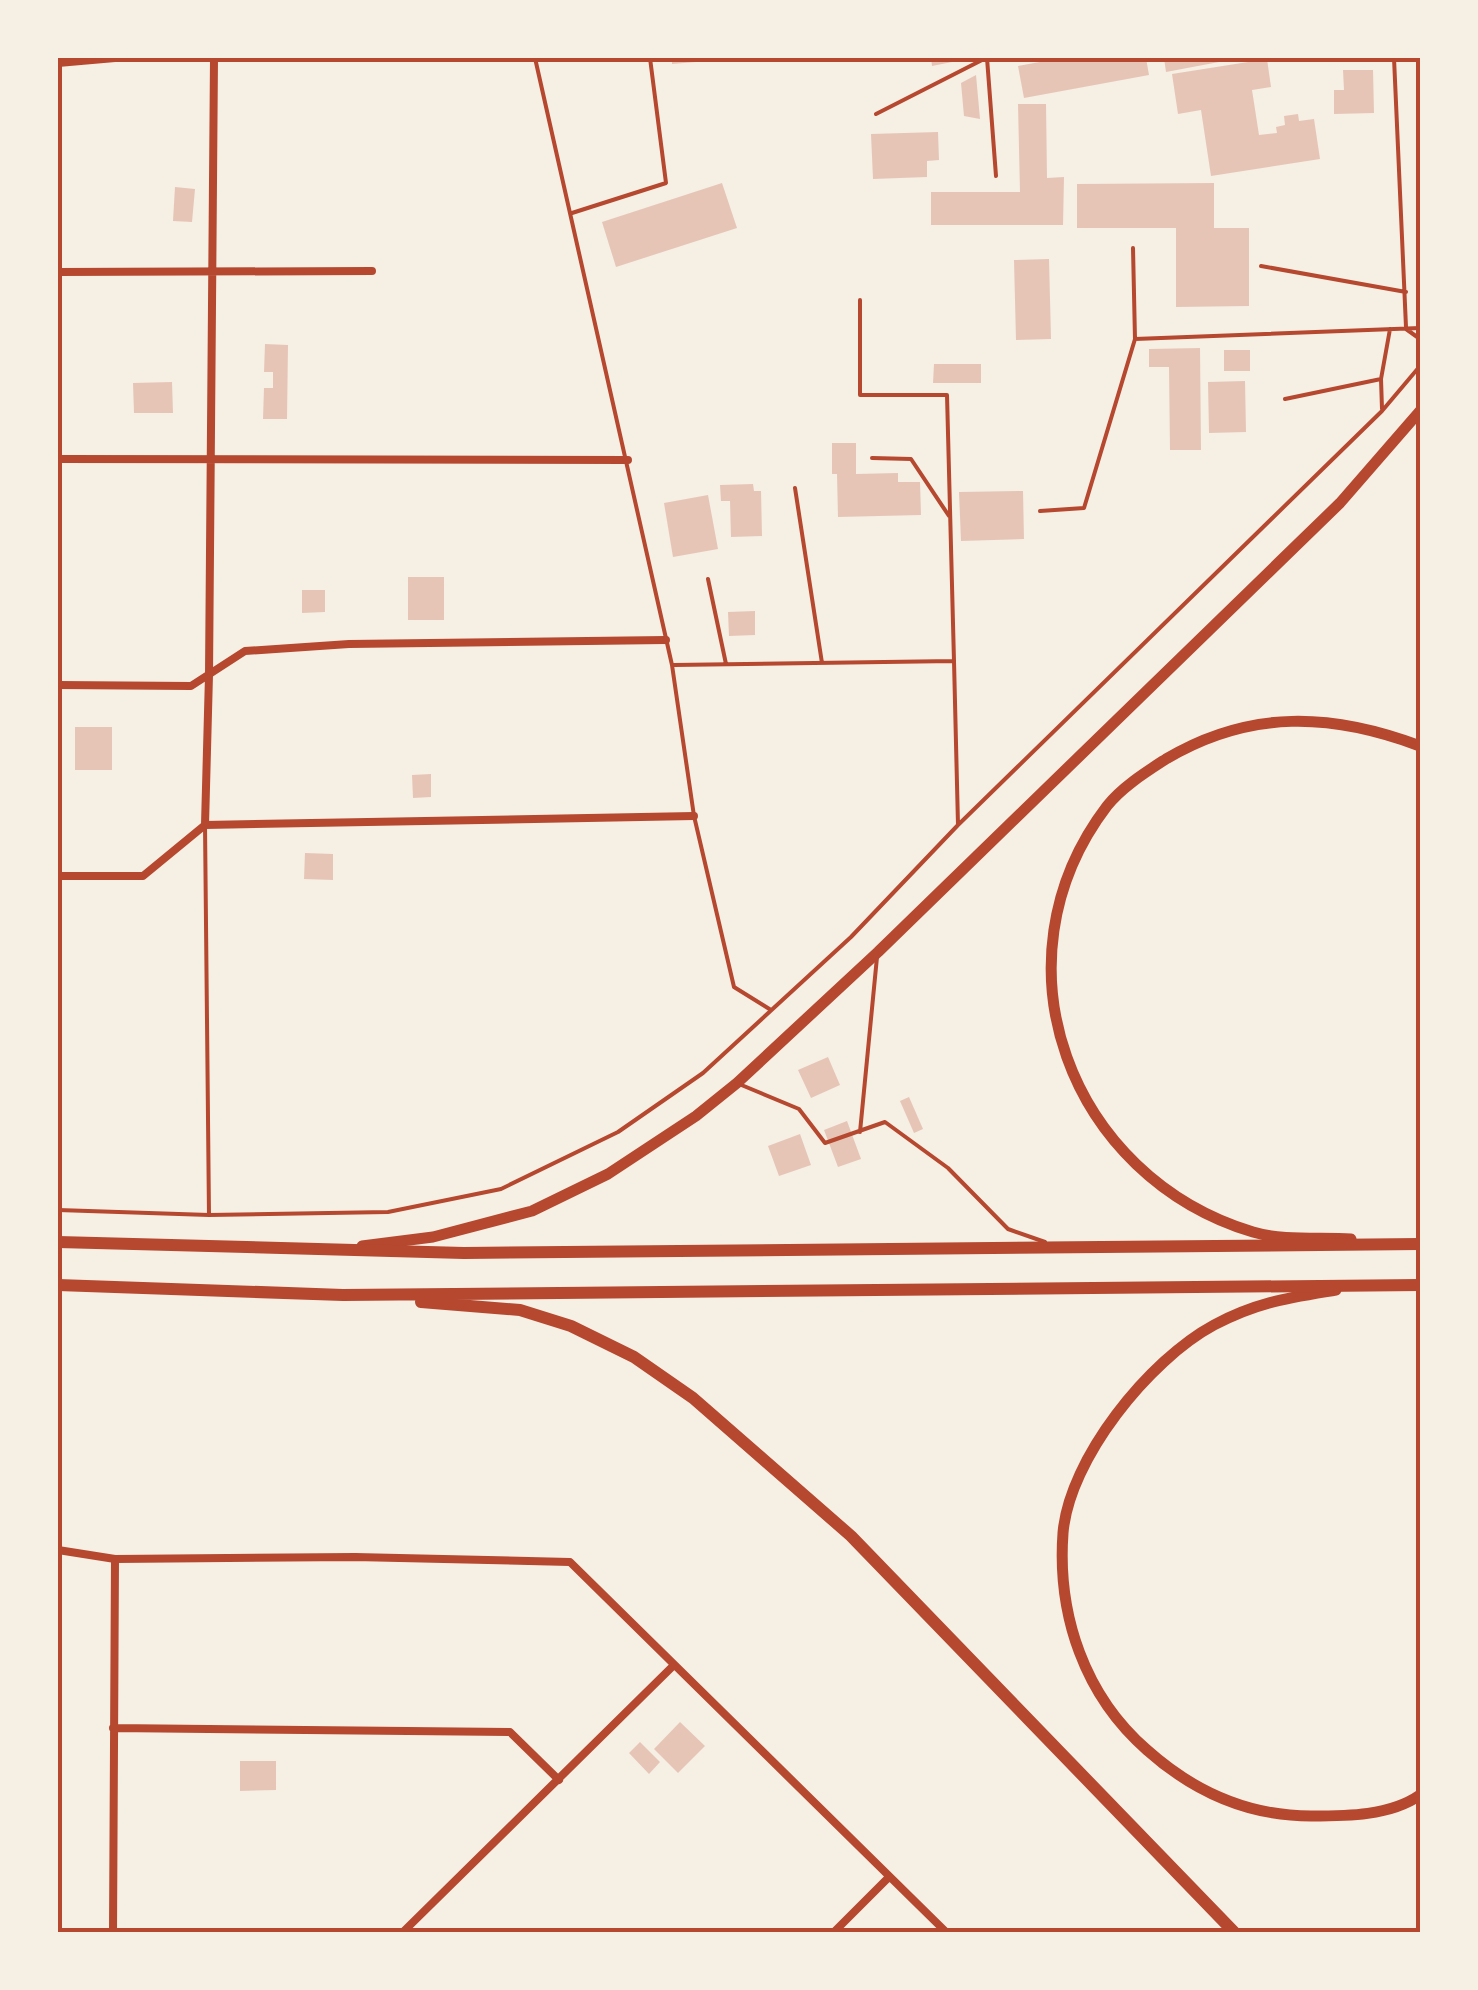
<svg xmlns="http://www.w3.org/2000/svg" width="1478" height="1990" font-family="'PT Sans',sans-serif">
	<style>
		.building { fill: #e6c5b7 }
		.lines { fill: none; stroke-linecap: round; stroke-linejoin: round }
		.service { stroke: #b5482f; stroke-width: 4 }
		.minor { stroke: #b5482f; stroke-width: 8 }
		.primary { stroke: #b5482f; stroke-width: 11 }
		.trunk { stroke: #b5482f; stroke-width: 12 }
		.neatline { fill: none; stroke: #b5482f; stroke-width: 4 }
	</style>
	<rect width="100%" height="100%" fill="#f6efe4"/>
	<path class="building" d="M 672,58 L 708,58 L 708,61 L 672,64 Z
		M 931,58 L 967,58 L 967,59 L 932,66 Z
		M 1061,58 L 1146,58 L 1149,75 L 1024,98 L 1018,66 Z
		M 1164,58 L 1235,58 L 1235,59 L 1166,72 Z
		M 1267,59 L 1271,87 L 1252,90 L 1259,135 L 1277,133 L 1276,127 L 1285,125 L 1284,116 L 1298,114 L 1299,121 L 1314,119 L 1320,159 L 1211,176 L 1201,110 L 1178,114 L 1172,74 Z
		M 1343,70 L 1373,70 L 1374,113 L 1334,114 L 1334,90 L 1344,90 Z
		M 976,75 L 980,119 L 964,116 L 961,83 Z
		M 1018,104 L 1046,104 L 1047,178 L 1064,177 L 1063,225 L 931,225 L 931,192 L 1020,192 Z
		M 938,132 L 939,160 L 927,161 L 927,177 L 873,179 L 871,134 Z
		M 722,183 L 737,228 L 616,267 L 602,222 Z
		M 1214,183 L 1214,228 L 1249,228 L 1249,306 L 1176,307 L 1176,228 L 1077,228 L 1077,184 Z
		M 175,187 L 195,189 L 192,222 L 173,221 Z
		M 1049,259 L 1051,339 L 1016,340 L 1014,260 Z
		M 265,344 L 288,345 L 287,419 L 263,419 L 264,388 L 273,388 L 273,372 L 264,372 Z
		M 1200,348 L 1201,450 L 1170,450 L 1169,367 L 1149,367 L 1149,349 Z
		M 1224,350 L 1250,350 L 1250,371 L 1224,371 Z
		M 934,364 L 981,364 L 981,383 L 933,383 Z
		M 1245,381 L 1246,432 L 1209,433 L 1208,382 Z
		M 172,382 L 173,413 L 134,413 L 133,383 Z
		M 832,443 L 856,443 L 856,474 L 898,473 L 898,482 L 920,482 L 921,515 L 838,517 L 837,474 L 832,474 Z
		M 753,484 L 754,491 L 761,491 L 762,536 L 731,537 L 730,501 L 721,501 L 720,485 Z
		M 1023,491 L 1024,539 L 961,541 L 959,492 Z
		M 708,495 L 718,549 L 673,557 L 664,503 Z
		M 408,577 L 444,577 L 444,620 L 408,620 Z
		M 302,590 L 325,590 L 325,612 L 302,613 Z
		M 755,611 L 755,635 L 729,636 L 728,612 Z
		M 75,727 L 112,727 L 112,770 L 75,770 Z
		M 431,774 L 431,797 L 413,798 L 412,775 Z
		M 305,853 L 333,854 L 333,880 L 304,879 Z
		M 828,1057 L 840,1085 L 811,1098 L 798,1070 Z
		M 909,1097 L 923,1129 L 914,1133 L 900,1101 Z
		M 847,1121 L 861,1159 L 838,1167 L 824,1130 Z
		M 800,1134 L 811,1165 L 779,1176 L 768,1146 Z
		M 680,1722 L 705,1746 L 678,1773 L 654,1749 Z
		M 640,1742 L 660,1762 L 649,1774 L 629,1753 Z
		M 240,1761 L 276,1761 L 276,1790 L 240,1791 Z"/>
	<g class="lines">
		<path class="service" d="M 535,58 L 672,665 L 694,816 L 734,987 L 771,1010
			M 987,58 L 996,176
			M 1394,58 L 1406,327
			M 876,114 L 986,58
			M 572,213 L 666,183 L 650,58
			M 1133,248 L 1135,339
			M 1261,266 L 1406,292
			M 860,300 L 860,395 L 947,395 L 954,661
			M 1406,329 L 1420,339
			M 1285,399 L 1381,379
			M 1382,409 L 1381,379 L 1390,329
			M 872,458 L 911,459 L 949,516
			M 795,488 L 822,663
			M 1040,511 L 1084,508 L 1135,339 L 1420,328
			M 708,579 L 726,664
			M 674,665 L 954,661 L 958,825
			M 205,825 L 209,1215
			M 739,1084 L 799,1109 L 825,1143 L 885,1122 L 948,1168 L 1008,1229 L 1045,1242
			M 860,1132 L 877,957
			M 58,1210 L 209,1215 L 388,1212 L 501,1189 L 618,1132 L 703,1073 L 851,937 L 958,825 L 1382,411 L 1420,366"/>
		<path class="minor" d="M 58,63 L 115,58
			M 58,272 L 372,271
			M 58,459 L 628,460
			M 58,685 L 191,686 L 245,651 L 349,644 L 666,640
			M 205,825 L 209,675 L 214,58
			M 58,876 L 143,876 L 205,825 L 694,816
			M 58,1550 L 115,1559 L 355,1557 L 570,1562 L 946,1932
			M 113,1728 L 510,1732 L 559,1780
			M 113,1932 L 115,1559
			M 403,1932 L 674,1665
			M 834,1932 L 888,1878"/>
		<path class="primary" d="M 1351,1239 C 1321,1237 1283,1241 1253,1232 C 1070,1177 988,962 1107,806 C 1122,787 1146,772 1166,759 C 1250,709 1332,713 1420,746
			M 362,1246 L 433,1237 L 532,1211 L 608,1174 L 696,1116 L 737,1083 L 878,952 L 1340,503 L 1420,411
			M 1336,1290 C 1288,1298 1257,1302 1214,1325 C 1149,1360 1069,1459 1063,1533 C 1057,1616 1085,1696 1147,1750 C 1194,1792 1248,1816 1311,1816 C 1347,1816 1390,1816 1420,1795"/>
		<path class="trunk" d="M 58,1242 L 464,1253 L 1420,1244
			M 58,1285 L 343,1295 L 1420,1285
			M 421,1302 L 520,1310 L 571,1326 L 634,1357 L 693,1398 L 851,1536 L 1234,1932"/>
	</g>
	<rect width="1478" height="1990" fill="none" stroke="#f6efe4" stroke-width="120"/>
	<rect x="60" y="60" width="1358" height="1870" class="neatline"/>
</svg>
